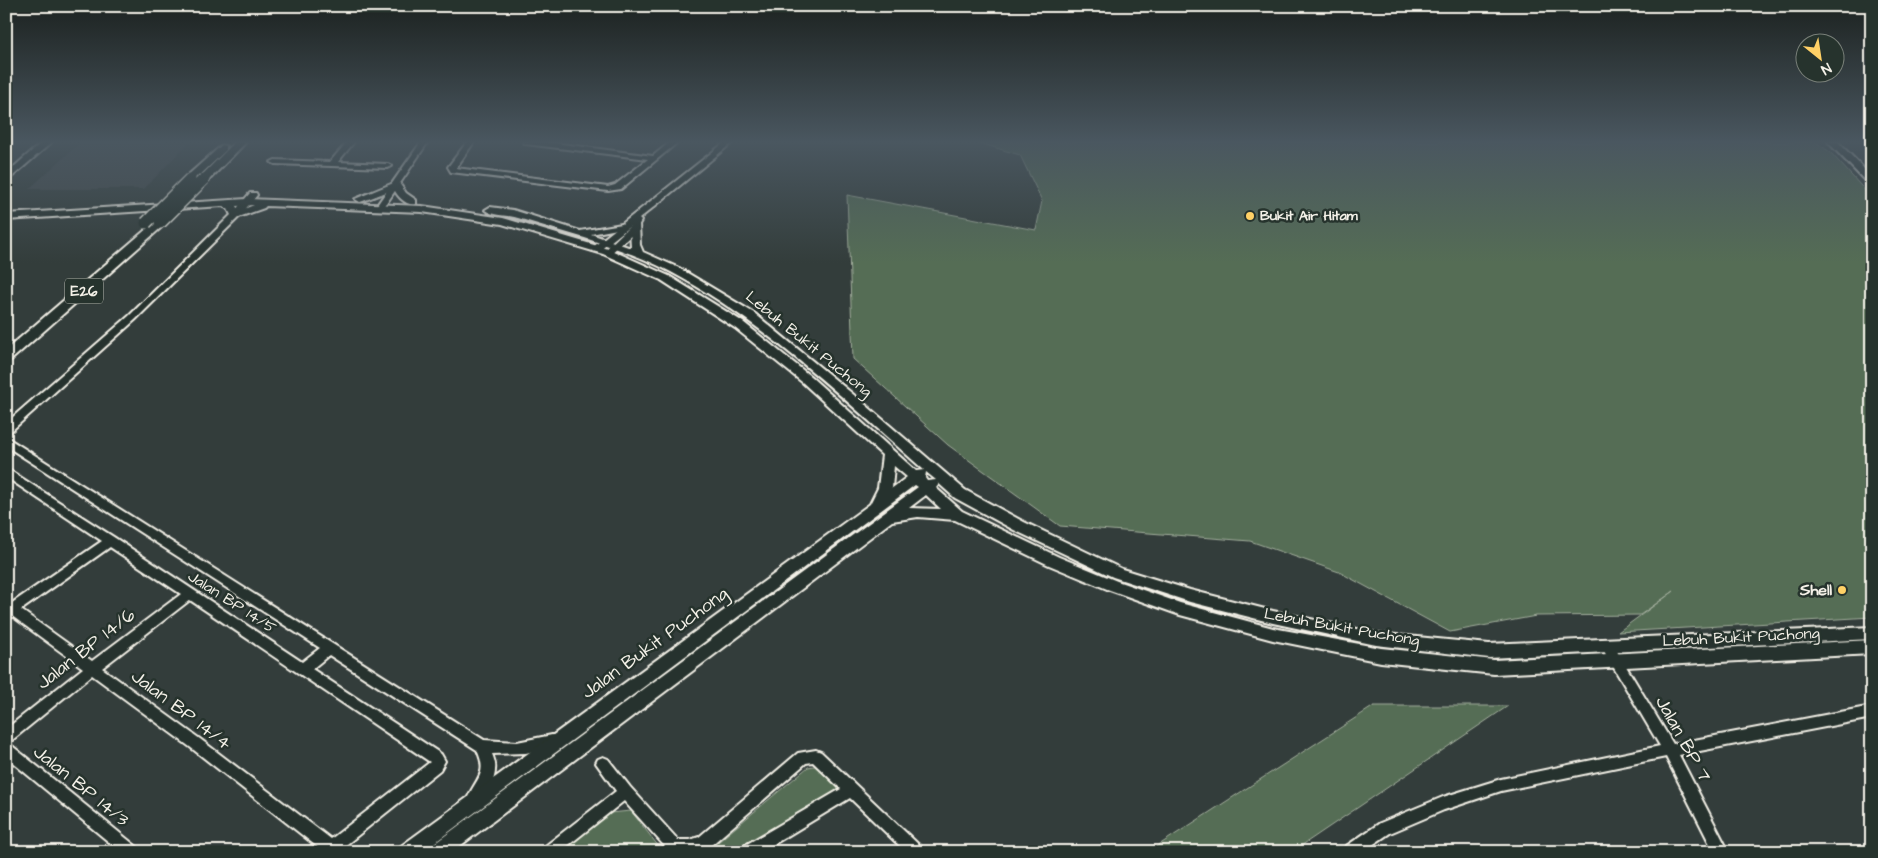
<svg xmlns="http://www.w3.org/2000/svg" width="1878" height="858" viewBox="0 0 1878 858" font-family="'Architects Daughter',sans-serif">
<style>
.built{fill:#42494c}
.green{fill:#546d54;stroke:#a4af9e}
.lines{fill:none;stroke-linecap:round;stroke-linejoin:round}
.minor-casing{stroke:#f4f1e8;stroke-width:4}
.major-casing{stroke:#f4f1e8;stroke-width:4}
.highway-casing{stroke:#f4f1e8;stroke-width:4}
.minor{fill:#26332d;fill-rule:evenodd}
.major{fill:#26332d;fill-rule:evenodd}
.highway{fill:#26332d;fill-rule:evenodd}
.highway-bridge-casing{stroke:#f4f1e8;stroke-width:14;stroke-linecap:butt}
.highway-bridge{stroke:#26332d;stroke-width:11}
.poi-dot{fill:#ffd166;stroke:#26332d;stroke-width:2}
.labels{text-anchor:middle;dominant-baseline:central;stroke-width:5;stroke-linejoin:round;paint-order:stroke}
.far-poi-label{font-size:14px;font-weight:bold;fill:#f4f1e8;stroke:#26332d;text-anchor:start}
.shield{fill:#26332d;stroke:#b6b8b0;stroke-width:1}
.shield-label{font-size:15px;font-weight:bold;fill:#f4f1e8}
.street-label{font-size:16px;fill:#f4f1e8;stroke:#26332d}
.poi-label{font-size:16px;font-weight:bold;fill:#f4f1e8;stroke:#26332d;text-anchor:end}
.near-street-label{font-size:19px;fill:#f4f1e8;stroke:#26332d}
</style>
<rect width="100%" height="100%" fill="#333d3b"/>
<filter id="ink" filterUnits="userSpaceOnUse"><feTurbulence type="fractalNoise" baseFrequency=".02" numOctaves="2"/><feDisplacementMap in="SourceGraphic" scale="10" xChannelSelector="R" yChannelSelector="G"/><feConvolveMatrix kernelMatrix="1 2 1 2 8 2 1 2 1" color-interpolation-filters="sRGB"/></filter>
<g filter="url(#ink)">
<polygon class="built" points="81,142 189,142 144,189 29,189"/>
<g class="green">
<polygon points="976,142 1816,142 1830,152 1872,198 1872,617 1618,632 1674,591 1640,615 1536,616 1450,632 1339,572 1250,541 1060,526 948,445 853,359 847,195 1036,230 1042,201 1020,155"/>
<polygon points="1374,706 1508,706 1292,852 1148,852"/>
<polygon points="820,765 841,790 734,852 706,852 808,767"/>
<polygon points="631,811 663,852 560,852 610,813"/>
</g>
<g class="lines">
<g class="minor-casing">
<g id="minor">
<polygon points="347,142 354,142 338,162 388,164 392,166 388,168 275,164 271,162 275,160 330,162"/>
<polygon points="421,142 428,142 382,210 376,210 375,208"/>
<polygon points="467,142 474,142 456,168 608,187 615,185 648,159 526,144 523,142 547,142 653,156 670,142 678,142 621,189 608,191 451,172 448,167"/>
<polygon points="725,142 733,142 639,219 641,221 634,233 610,254 604,254 603,252 630,226 599,251 593,251 593,247"/>
<polygon points="250,193 256,193 257,195 239,217 135,320 10,432 6,433 6,423 129,316 233,213"/>
<path d="M6,437L484,740L517,742L552,735L557,737L558,741L557,745L526,753L492,754C494,759 496,764 495,770C495,781 485,799 475,804L470,802L468,797C477,777 488,774 477,750L329,655L312,669L441,754L445,761L440,770L337,852H319L320,849L190,747L92,675L11,741L6,743V729L83,668L12,616L6,619V600L12,603L102,541L6,477V468L115,538L302,662L320,648L6,446ZM110,547L181,594L92,661L21,610ZM190,600L430,762L331,839L200,739L102,668Z"/>
<polygon points="1608,642 1612,643 1673,744 1872,706 1872,718 1679,755 1729,852 1714,852 1666,757 1501,791 1444,810 1390,833 1362,852 1343,852 1345,847 1380,823 1443,797 1501,779 1660,746 1604,651 1602,647 1604,643"/>
<polygon points="6,743 11,745 137,847 139,852 121,852 6,757"/>
<polygon points="816,750 821,752 921,847 923,852 906,852 850,798 761,852 740,852 742,847 841,789 813,762 806,763 709,847 698,852 669,851 624,801 560,852 542,852 544,847 616,791 596,763 598,759 603,757 608,759 630,787 678,840 690,840 699,837 798,753"/>
</g>
</g>
<g class="major-casing">
<g id="major">
<polygon points="42,142 52,142 6,182 6,174"/>
<polygon points="1828,142 1838,142 1872,177 1872,186 1869,185"/>
<path d="M396,182L399,183L406,193L416,200V204C406,206 398,197 394,189L363,201L360,202L355,199Z"/>
<path d="M247,199L422,206L503,218L611,250L669,276L743,322L810,376L916,471L924,470C847,402 762,320 671,272C624,247 569,234 518,218C508,215 492,216 485,210L490,207L513,210L580,231L628,223V227L591,234L631,248L630,226L631,224H639L640,245L643,252L679,268L754,313L860,400L965,490L1024,522L1122,569L1190,590L1273,611L1376,633L1489,644L1872,627V639L1489,658L1376,645L1273,623L1190,602L1113,577L1014,530L955,498L937,482L939,484L936,488L962,511L1059,557L1117,581L1180,603L1273,628L1381,648L1494,660L1872,640V654L1494,674L1381,662L1273,640L1180,615L1107,589L1049,565L955,520L918,517L892,521L452,852H428L431,846L918,487L915,485L422,852H398L401,846L870,504L878,488L882,455L802,382L735,328L661,280L603,254L502,224L422,212L266,206L264,208L236,218L232,217L228,209L223,206L6,220V214ZM254,205L239,211L236,206ZM894,466L907,477L891,489L892,488ZM926,472L936,480L927,481L925,478ZM926,495L941,509L909,508Z"/>
</g>
</g>
<g class="highway-casing">
<g id="highway">
<polygon points="235,142 246,142 208,181 200,181 200,177"/>
<polygon points="222,145 226,146 226,150 194,181 186,181 186,177"/>
<polygon points="160,220 166,223 164,225 11,360 6,361 6,350 156,221"/>
</g>
</g>
<use href="#minor" class="minor"/>
<use href="#major" class="major"/>
<use href="#highway" class="highway"/>
<g class="highway-bridge-casing">
<g id="highway-bridge">
<polyline points="146,223 190,179"/>
<polyline points="160,223 204,179"/>
</g>
</g>
<use href="#highway-bridge" class="highway-bridge"/>
</g>
</g>
<linearGradient id="sky" x2="0" y2="1"><stop stop-color="#1c2220"/><stop offset="0.54" stop-color="#4a5760"/><stop offset="1" stop-color="#4a5760" stop-opacity="0"/></linearGradient>
<rect width="1878" height="263" fill="url(#sky)"/>
<g class="poi-dot">
<circle cx="1250" cy="216" r="5"/>
<circle cx="1842" cy="590" r="5"/>
</g>
<g class="labels">
<g class="far-poi-label">
<text x="1260" y="216">Bukit Air Hitam</text>
</g>
<rect class="shield" x="65" y="278.5" width="38" height="25" rx="4"/>
<g class="shield-label">
<text x="84" y="291">E26</text>
</g>
<g class="street-label">
<text transform="translate(809 344) rotate(39)">Lebuh Bukit Puchong</text>
<text transform="translate(232 602) rotate(33)">Jalan BP 14/5</text>
<text transform="translate(1342 627) rotate(10)">Lebuh Bukit Puchong</text>
<text transform="translate(1741 637) rotate(-3)">Lebuh Bukit Puchong</text>
</g>
<g class="poi-label">
<text x="1832" y="590">Shell</text>
</g>
<g class="near-street-label">
<text transform="translate(655 643) rotate(-36)">Jalan Bukit Puchong</text>
<text transform="translate(86 649) rotate(-38)">Jalan BP 14/6</text>
<text transform="translate(181 710) rotate(37)">Jalan BP 14/4</text>
<text transform="translate(1683 739) rotate(61)">Jalan BP 7</text>
<text transform="translate(81 786) rotate(39)">Jalan BP 14/3</text>
</g>
</g>
<rect width="1878" height="858" fill="none" stroke="#26332d" stroke-width="25"/>
<rect x="12" y="12" width="1853" height="833" fill="none" stroke="#f4f1e8" stroke-width="2" filter="url(#ink)"/>
<g transform="translate(1820 58) rotate(150)"><circle r="24" fill="#26332d" stroke="#787f78"/>
<path d="M0-4L9 19L0 12L-9 19Z" fill="#ffd166"/>
<text y="-8" font-size="14" font-weight="bold" text-anchor="middle" fill="#f4f1e8">N</text>
</g>
</svg>
